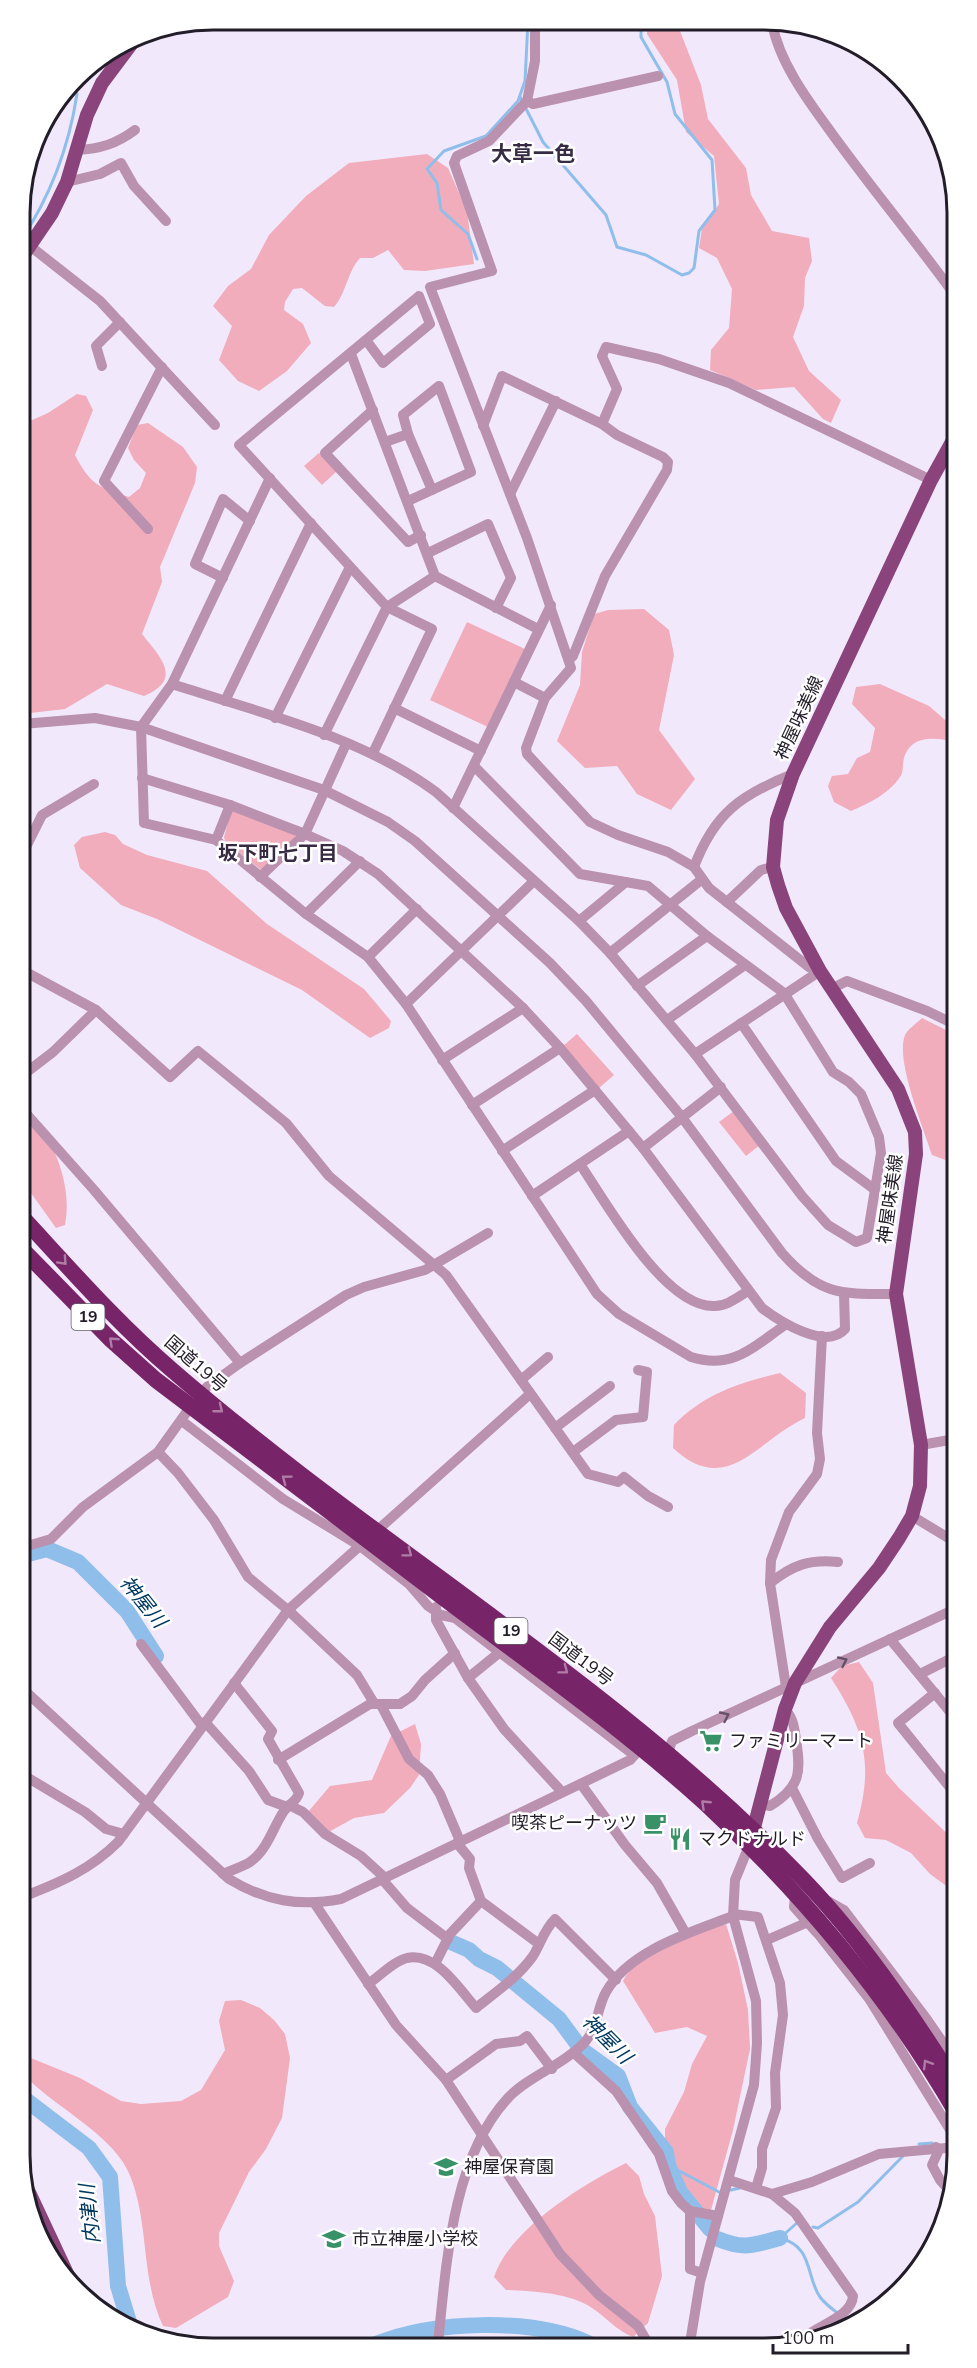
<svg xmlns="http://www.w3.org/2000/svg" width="977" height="2368" viewBox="0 0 977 2368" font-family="'Nunito Sans','Noto Sans JP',sans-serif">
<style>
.green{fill:#f1adbb}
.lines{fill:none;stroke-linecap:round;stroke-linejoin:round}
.stream{stroke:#8fbeeb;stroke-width:3}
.river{stroke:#8fbeeb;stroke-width:16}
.minor{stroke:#ba91af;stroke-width:10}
.major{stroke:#8a447b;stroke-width:14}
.highway{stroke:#782468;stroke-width:16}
.oneway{stroke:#ae7ca4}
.oneway2{stroke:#675165}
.labels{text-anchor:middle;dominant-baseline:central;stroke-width:5;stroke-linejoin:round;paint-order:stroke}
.shield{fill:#fff;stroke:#656169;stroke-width:1.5}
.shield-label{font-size:16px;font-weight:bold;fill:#231d29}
.street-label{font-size:18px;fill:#231d29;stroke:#fff}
.poi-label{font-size:18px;fill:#231d29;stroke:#fff;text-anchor:start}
.neighbourhood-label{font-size:20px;font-weight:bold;fill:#372b44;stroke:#fff}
.water-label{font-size:20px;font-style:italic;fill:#003860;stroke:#fff}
.quarter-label{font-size:21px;font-weight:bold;fill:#372b44;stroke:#fff}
.rim{fill:none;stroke:#231d29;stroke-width:3}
</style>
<rect width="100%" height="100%" fill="#f1e8fb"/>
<g class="green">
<polygon points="647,22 680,22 680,31 701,85 708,119 746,168 751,195 772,231 809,238 812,261 805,278 804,306 793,337 809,371 841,400 831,423 823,419 794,387 756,390 710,370 711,350 729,328 732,289 717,258 699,248 702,229 719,204 714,156 686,132 677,80 647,34"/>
<path d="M427,154L448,168L467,211L474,264L425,271L404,270L388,250L373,258H360C347,272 347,292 334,307L325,306L302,288L293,289L285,302L284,310L303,324L311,343L287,371L259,391L238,381L219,360L232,326L213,306L228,286L251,269L269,235L306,196L349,163Z"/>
<path d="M77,394L86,396L93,410L75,455C90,484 98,487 129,497L140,488L146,473L134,460L128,448L137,425L148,423L183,447L197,467L195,483L160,567L162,582L142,634C160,657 184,679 144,696L107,684L65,709L22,714L21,425L48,413Z"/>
<polygon points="319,453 337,471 322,485 304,466"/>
<polygon points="644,609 669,630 674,655 659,730 695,779 671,810 637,794 617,766 585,768 557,741 580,685 582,652 594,614 608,610"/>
<polygon points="467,622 525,649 488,727 430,700"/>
<path d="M880,684L929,706L952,726L946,740C928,737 910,738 904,758C902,764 904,772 900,777C889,794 869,803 851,811L834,802L828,786L832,776L848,774L857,758L870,752L875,728L852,704L856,687Z"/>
<polygon points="234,810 295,834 295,838 261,870 225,841 224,837 231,812"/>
<polygon points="105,832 115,835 123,844 147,855 207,871 267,924 364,989 391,1021 389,1028 370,1038 302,990 157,919 121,905 80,868 74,845 82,837"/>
<path d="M922,1018L946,1030L954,1053V1159L948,1161L932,1155C924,1129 895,1060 905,1035C908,1029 917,1023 922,1018Z"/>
<polygon points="577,1034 614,1075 599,1088 563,1046"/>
<polygon points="734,1111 760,1145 746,1156 719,1122"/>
<path d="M23,1115C32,1126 48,1138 54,1151C64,1173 70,1201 65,1225L56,1228L26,1186Z"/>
<path d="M780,1373L806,1393L805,1418C756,1441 727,1498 673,1448L674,1425C704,1394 739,1383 780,1373Z"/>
<path d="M859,1662L873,1683L886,1773L899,1788L956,1842V1893L930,1874L911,1853L886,1840L865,1838L857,1823C874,1763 864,1729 831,1678L842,1666Z"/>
<polygon points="415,1724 421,1744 419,1775 410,1788 384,1813 354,1818 327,1833 308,1812 330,1786 372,1780 391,1736"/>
<path d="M726,1924L738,1963L748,2010L750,2049L733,2130L708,2221H698L675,2191L665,2157V2129L684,2092L692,2064L707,2036L687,2027L655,2033L623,1981C638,1950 695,1934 726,1924Z"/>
<path d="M241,2000L260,2008L274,2020L285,2034L290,2058L282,2118L266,2149L249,2172L219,2233V2246L234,2281L228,2297L176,2328L163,2326C141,2279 149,2225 131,2178C116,2136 56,2108 26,2077V2056L80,2078L121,2101L141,2104L181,2101L201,2090L225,2050L219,2021L225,2001Z"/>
<path d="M626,2163L639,2176L644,2194L655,2216L662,2276L648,2323L633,2337C616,2330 607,2318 592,2308C570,2293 532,2291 506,2290L494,2277C509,2230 583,2184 626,2163Z"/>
</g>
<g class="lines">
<g class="stream">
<polyline points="520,97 543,142 606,215 617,247 646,255 682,275 689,273 694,268 699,231 715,210 712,160 675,114 667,82 641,37 641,22"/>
<path d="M20,242C50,197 69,147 77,94L72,85"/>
<polyline points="477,259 468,234 441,210 437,183 427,169 444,151 486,136 518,101 525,81 528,21"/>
<polyline points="919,2144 932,2143"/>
<polyline points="668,2165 719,2192"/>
<polyline points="731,2190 740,2188"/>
<path d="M798,2222L780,2238C814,2247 805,2275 820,2297C828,2308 842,2315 852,2325"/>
<polyline points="813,2227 818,2228 858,2202 903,2156"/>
</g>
<g class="river">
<polyline points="24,1555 47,1549 78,1562 127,1611 156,1656"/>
<polyline points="453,1943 469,1950 479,1959 497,1968 559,2019 582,2050 618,2076 630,2107 666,2152 668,2165 680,2192 710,2229"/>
<polyline points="26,2100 89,2148 110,2177 118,2286 129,2322"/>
<path d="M718,2239C744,2250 753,2245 780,2238"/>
<path d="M376,2344C433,2321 531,2317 588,2343"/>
</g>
<g class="minor">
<polyline points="535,22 535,61 527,101 489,141 457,156 454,163 492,271 430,287 527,538 571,668 545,698 526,748 527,754 590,822 618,835 668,852 694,867 709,888 809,967 820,971 695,1054"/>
<path d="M772,23C779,61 806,98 828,128C868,184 911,235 951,290"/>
<polyline points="527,101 533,104 658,76"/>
<path d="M77,150C100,149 116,144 135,130"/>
<polyline points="67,182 100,174 121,163 134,186 166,221"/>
<polyline points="30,246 100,301 215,425"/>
<polyline points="366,340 383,363 430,324 419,296 239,445 387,607 432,629 373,753"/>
<polyline points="351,354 435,576"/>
<polyline points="102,366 96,346 120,322"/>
<polyline points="373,410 325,453 408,542 421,535"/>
<polyline points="602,424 617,389 602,356 606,347 659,359 729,383 931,480"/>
<polyline points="483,426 502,376 602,424 617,435 663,457 668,462 667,470 605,576 573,656 569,660"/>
<polyline points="408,434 432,490"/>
<polyline points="385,442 408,434 403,415 439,386 471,472 408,501"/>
<path d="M270,478L172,684L141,727L144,823L216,840L306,914L368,957L406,1004L597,1294L619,1314L691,1357C733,1370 753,1347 785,1325"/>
<polyline points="510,494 556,401"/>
<polyline points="148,529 104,481 162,367"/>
<polyline points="428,553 488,524 511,578 496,608"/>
<polyline points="223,578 195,564 223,499 250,521"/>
<polyline points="514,682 545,698"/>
<path d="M172,684C261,713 360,736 436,792L579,921L610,953L695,1054L802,1196L828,1225L856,1242L867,1238L881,1153L879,1137L861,1094L849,1082L833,1072L784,993L707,936L648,886L580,874L474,766"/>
<polyline points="225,701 311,523"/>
<polyline points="394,708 481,751"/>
<polyline points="275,718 350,567"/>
<path d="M22,724L95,718L141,727L324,790L388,822L415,841L550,963L586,1001L681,1116L782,1253C820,1296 841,1294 896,1294"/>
<polyline points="324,735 387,607 435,576 538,629"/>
<path d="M142,778L230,805L305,834L343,851L378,874L523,1008L560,1048L643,1148L762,1308C779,1321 826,1351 845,1329L844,1293"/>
<polyline points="453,808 551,605"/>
<polyline points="216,840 230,805"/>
<polyline points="22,855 42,815 94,784"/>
<path d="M694,867C714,814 740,795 793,774"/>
<polyline points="260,877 305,834 346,744"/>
<polyline points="727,902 761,870 773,867"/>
<polyline points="306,914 360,861"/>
<polyline points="579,921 626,882"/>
<polyline points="610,953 701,880"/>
<polyline points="368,957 417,909"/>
<polyline points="22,970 96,1010 170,1077 198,1051 286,1123 329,1176 446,1275 588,1474 618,1482 624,1477 648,1496 668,1507"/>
<polyline points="637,986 707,936"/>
<polyline points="833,988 847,981 927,1011 954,1024"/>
<polyline points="406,1004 534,881"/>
<polyline points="667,1020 745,965"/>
<polyline points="741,1023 836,1161 874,1189"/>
<polyline points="442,1060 523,1008"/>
<polyline points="23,1075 53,1052 96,1010"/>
<polyline points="472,1105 560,1048"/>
<polyline points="23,1110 94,1190 240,1363"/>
<polyline points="643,1148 721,1087"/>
<polyline points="502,1151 595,1090"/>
<path d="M580,1164C605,1201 665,1309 715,1306C727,1306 738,1297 748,1291"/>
<polyline points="532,1196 629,1131"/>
<polyline points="521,1380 548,1357"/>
<polyline points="200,1394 208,1386 240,1363 346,1295 364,1287 425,1270 488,1233"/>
<polyline points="182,1421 283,1499 360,1546 409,1584 428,1606 441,1615 455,1618 634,1755"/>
<polyline points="555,1428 610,1386"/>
<polyline points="921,1445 955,1439"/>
<polyline points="158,1452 178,1473 214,1520 248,1577 288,1610 357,1675 374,1703"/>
<polyline points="573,1452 616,1420 643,1417 647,1372 638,1370"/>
<polyline points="912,1516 955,1542"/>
<polyline points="24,1547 51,1539 83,1507 158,1452 191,1406"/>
<path d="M770,1583C793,1565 809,1559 838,1562"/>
<polyline points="436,1607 436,1620 468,1678 504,1729 562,1792"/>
<polyline points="890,1639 956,1719"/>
<polyline points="141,1644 202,1726"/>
<polyline points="920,1674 956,1656"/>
<polyline points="468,1678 500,1652"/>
<polyline points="786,1687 770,1583 771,1560 789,1512 817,1474 820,1459 817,1433 822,1336"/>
<path d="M24,1690L229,1879C265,1901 300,1907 341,1899L630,1760L641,1748"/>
<polyline points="935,1693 898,1723 956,1795"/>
<polyline points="381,1705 409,1759 428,1775 440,1794 460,1841"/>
<polyline points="205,1722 249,1771 268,1800 287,1807"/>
<polyline points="668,1753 672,1741 692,1731 955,1609"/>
<polyline points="278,1760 370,1704 400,1704 412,1696 425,1680 455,1653"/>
<polyline points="25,1776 85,1812 106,1829 124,1834"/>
<polyline points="581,1784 625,1845 657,1883 686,1934"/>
<polyline points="792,1788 818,1839 842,1878 870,1863"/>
<path d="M761,1804L770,1806C801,1787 801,1772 796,1739C794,1726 793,1718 785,1709"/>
<polyline points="289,1805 303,1812 325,1834 361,1856 384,1877"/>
<polyline points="951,1820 956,1816"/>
<polyline points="457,1843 470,1859 469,1868 481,1901 539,1944"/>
<path d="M223,1874C232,1870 242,1867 250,1862C267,1851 273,1827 284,1811C289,1804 297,1801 299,1793L268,1739L272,1731L234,1683"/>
<polyline points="381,1878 407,1908 448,1939"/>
<path d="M25,1896C61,1882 91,1869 118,1842L288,1610L530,1394"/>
<polyline points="795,1896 794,1907 817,1933"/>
<polyline points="828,1901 844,1910 926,2018 957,2063"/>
<polyline points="315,1904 396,2025 446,2080 560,2254 599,2295 638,2326 648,2343"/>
<polyline points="733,1914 758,1917 780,1983 783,2015 775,2073 776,2108 762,2149 762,2168 756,2188"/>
<polyline points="815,1920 819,1935 870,2000 957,2141"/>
<polyline points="767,1940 808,1922"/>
<polyline points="435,1964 450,1934 481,1901"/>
<path d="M368,1984C380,1976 394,1961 407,1958C437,1952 459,1989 476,2008C496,1992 518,1977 533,1956C541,1943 544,1930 555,1919L616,1980"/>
<polyline points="574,2053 616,2091 659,2154 672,2191 681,2203 690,2211 718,2216"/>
<polyline points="446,2080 496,2044 520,2041 527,2036 552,2069"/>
<polyline points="936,2147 938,2152 932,2165 940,2180 952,2193"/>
<polyline points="729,2180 772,2194 812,2182 879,2154 957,2147"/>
<path d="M772,2194L795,2213L853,2296C852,2314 826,2323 812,2332L815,2341"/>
<polyline points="690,2211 690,2269 702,2273"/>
<polyline points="690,2343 700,2282 754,2085 757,2043 756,2001 733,1916 735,1880 749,1846"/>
<path d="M438,2344C446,2266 452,2158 508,2098C527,2077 562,2066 585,2042C598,2027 597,2008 606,1992C629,1950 692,1932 733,1916"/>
</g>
<g class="major">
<polyline points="20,260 52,213 67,182 87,115 102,83 138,35"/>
<polyline points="751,1839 785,1709 795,1683 830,1627 879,1568 899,1538 912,1516 920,1486 921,1445 896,1294 916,1154 915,1132 898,1089 820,971 786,908 778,885 773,867 777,820 793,774 931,480 952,442"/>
<polyline points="26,2186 71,2282"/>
</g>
<g class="highway">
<path d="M23,1218C71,1270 118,1324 172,1370C373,1544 607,1679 794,1870C857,1933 909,2010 957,2086"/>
<path d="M23,1250L110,1339L156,1380C252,1452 347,1524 441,1596C530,1663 622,1728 705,1803C803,1894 890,1998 957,2114"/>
</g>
</g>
<defs><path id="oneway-chevron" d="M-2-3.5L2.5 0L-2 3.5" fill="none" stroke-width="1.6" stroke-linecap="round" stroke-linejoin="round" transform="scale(1.5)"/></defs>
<g class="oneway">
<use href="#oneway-chevron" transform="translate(63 1261) rotate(47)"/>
<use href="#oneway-chevron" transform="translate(113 1341) rotate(-137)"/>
<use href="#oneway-chevron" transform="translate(219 1409) rotate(38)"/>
<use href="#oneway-chevron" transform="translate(286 1479) rotate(-143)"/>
<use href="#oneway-chevron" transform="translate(408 1553) rotate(37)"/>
<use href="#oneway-chevron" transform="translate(564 1670) rotate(37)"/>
<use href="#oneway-chevron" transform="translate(705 1804) rotate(-137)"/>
<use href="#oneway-chevron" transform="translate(927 2064) rotate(-122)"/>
</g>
<g class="oneway2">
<use href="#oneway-chevron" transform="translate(843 1661) rotate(-25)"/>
<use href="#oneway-chevron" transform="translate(725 1716) rotate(-25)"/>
</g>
<defs>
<g id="supermarket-bare" transform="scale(1.8)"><path d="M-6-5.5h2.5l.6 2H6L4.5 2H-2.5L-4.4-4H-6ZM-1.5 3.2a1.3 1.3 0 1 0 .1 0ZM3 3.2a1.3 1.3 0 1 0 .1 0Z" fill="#399267" stroke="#fff" stroke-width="2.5" paint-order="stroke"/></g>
<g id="cafe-bare" transform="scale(1.8)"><path d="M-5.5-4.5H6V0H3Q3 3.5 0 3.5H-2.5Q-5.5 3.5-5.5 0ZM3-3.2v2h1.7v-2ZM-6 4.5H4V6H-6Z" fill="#399267" stroke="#fff" stroke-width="2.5" paint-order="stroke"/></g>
<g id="restaurant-bare" transform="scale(1.8)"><path d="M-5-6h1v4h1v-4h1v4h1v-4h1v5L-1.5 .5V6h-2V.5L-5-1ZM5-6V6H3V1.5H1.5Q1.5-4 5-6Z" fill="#399267" stroke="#fff" stroke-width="2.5" paint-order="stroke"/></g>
<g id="school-bare" transform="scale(1.8)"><path d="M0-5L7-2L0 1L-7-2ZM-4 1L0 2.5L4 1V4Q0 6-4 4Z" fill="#399267" stroke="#fff" stroke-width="2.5" paint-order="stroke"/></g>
</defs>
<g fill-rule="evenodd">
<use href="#supermarket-bare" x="711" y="1741"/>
<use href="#cafe-bare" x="655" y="1823"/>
<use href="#restaurant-bare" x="680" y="1839"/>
<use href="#school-bare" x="446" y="2167"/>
<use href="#school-bare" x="334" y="2239"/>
</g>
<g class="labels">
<g class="shield">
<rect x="71.5" y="1304" width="33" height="26" rx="4.5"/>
<rect x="494.5" y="1618" width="33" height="26" rx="4.5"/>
</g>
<g class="shield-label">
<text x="88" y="1317">19</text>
<text x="511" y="1631">19</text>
</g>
<g class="street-label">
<text transform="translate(799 718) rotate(-65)">神屋味美線</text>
<text transform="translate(890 1199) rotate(-82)">神屋味美線</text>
<text transform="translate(196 1364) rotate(41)">国道19号</text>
<text transform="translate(581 1659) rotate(37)">国道19号</text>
</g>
<g class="poi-label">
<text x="729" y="1741">ファミリーマート</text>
<text x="637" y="1823" text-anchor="end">喫茶ピーナッツ</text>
<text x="698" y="1839">マクドナルド</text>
<text x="464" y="2167">神屋保育園</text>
<text x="352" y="2239">市立神屋小学校</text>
</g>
<g class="neighbourhood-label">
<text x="278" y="853">坂下町七丁目</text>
</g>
<g class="water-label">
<text transform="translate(143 1602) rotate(51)">神屋川</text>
<text transform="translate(607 2039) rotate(45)">神屋川</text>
<text transform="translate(90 2214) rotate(-96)">内津川</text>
</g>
<g class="quarter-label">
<text x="533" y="154">大草一色</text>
</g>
</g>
<path d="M0 0H977V2368H0ZM213 30H764A183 183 0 0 1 947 213V2155A183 183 0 0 1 764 2338H213A183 183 0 0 1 30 2155V213A183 183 0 0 1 213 30Z" fill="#fff" fill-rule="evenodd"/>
<path class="rim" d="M213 30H764A183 183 0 0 1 947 213V2155A183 183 0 0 1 764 2338H213A183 183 0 0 1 30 2155V213A183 183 0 0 1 213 30Z"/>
<path d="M773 2344v9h135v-9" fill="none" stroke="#231d29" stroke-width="3"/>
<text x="782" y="2344" font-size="18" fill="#231d29" stroke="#ffffff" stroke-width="4.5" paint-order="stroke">100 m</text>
</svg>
